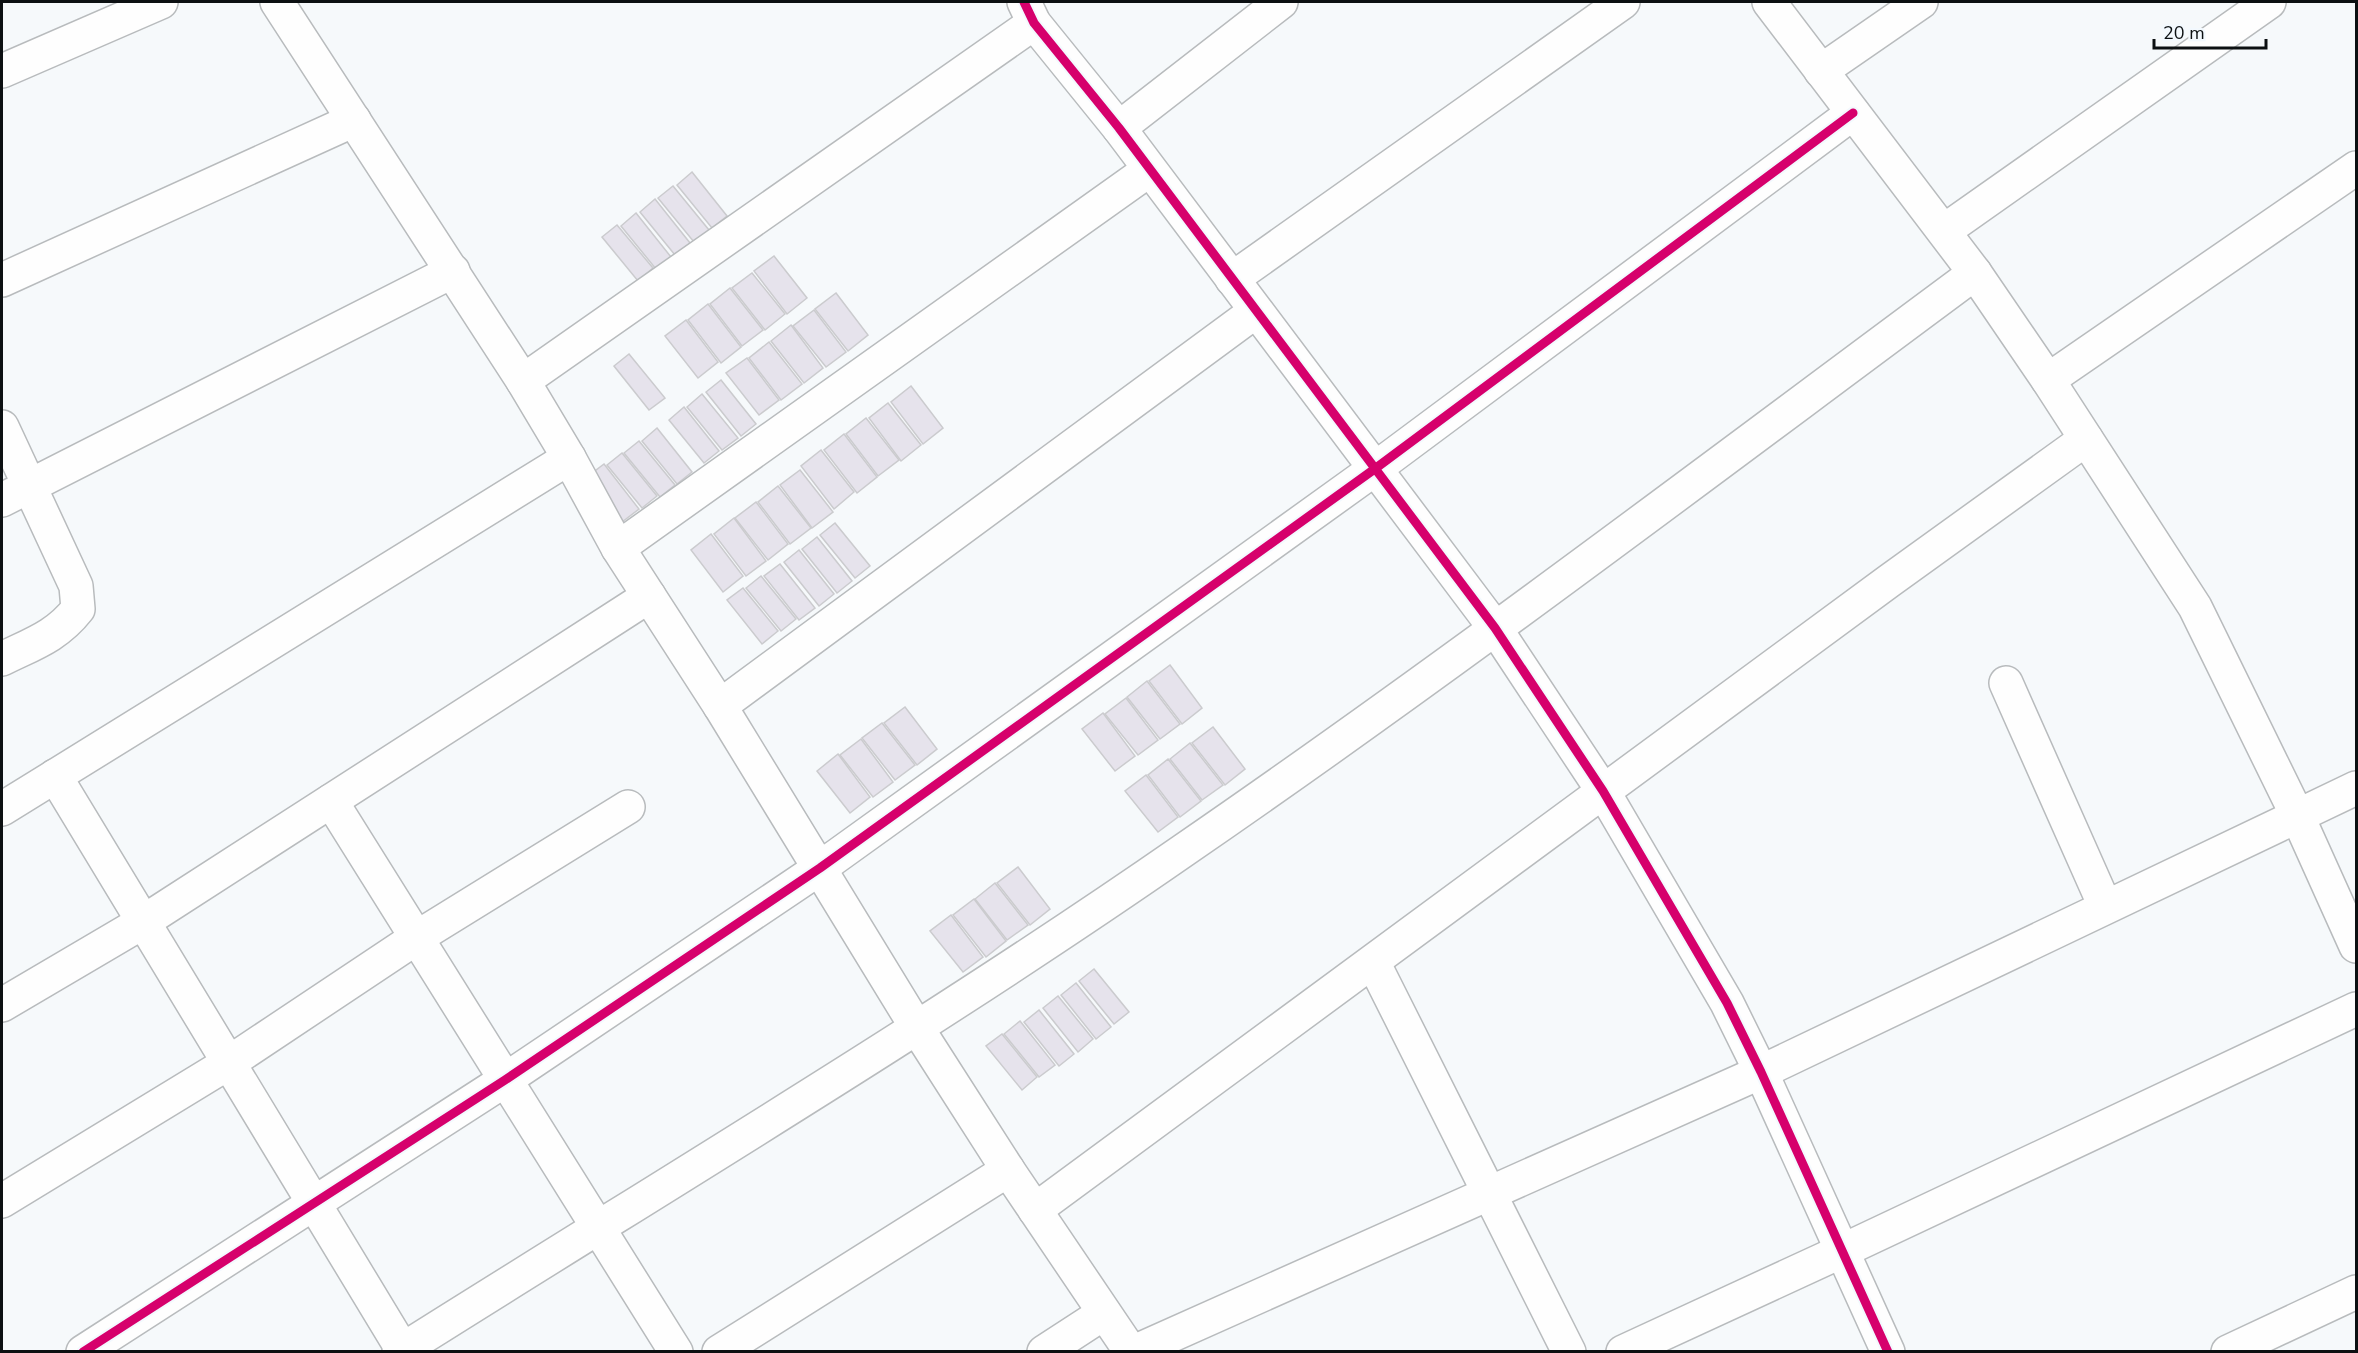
<svg xmlns="http://www.w3.org/2000/svg" width="2358" height="1353" viewBox="0 0 2358 1353" font-family="'Nunito Sans',sans-serif">
<style>
.building{fill:#e6e3ec;stroke:#cbcbce;stroke-width:1.5}
.lines{fill:none;stroke-linecap:round;stroke-linejoin:round}
.street-casing{stroke:#b8bbbd;stroke-width:36}
.street{stroke:#fefefe;stroke-width:33}
.cycleway-casing{stroke:#f3f9fe;stroke-width:13}
.cycleway{stroke:#d6006c;stroke-width:9}
</style>
<rect width="100%" height="100%" fill="#f6f9fb"/>
<g class="building">
<polygon points="692,172 727,216 712,228 677,185"/>
<polygon points="673,186 709,230 694,242 658,198"/>
<polygon points="655,199 690,243 675,255 640,212"/>
<polygon points="636,213 671,257 656,269 621,226"/>
<polygon points="617,225 653,268 638,281 602,237"/>
<polygon points="774,256 807,298 787,314 754,271"/>
<polygon points="752,273 785,314 765,330 732,288"/>
<polygon points="730,288 763,330 742,346 710,304"/>
<polygon points="836,293 868,335 848,351 815,309"/>
<polygon points="708,304 741,347 721,363 688,320"/>
<polygon points="814,310 846,352 826,367 793,326"/>
<polygon points="686,320 718,362 698,378 665,336"/>
<polygon points="791,325 823,368 804,383 771,341"/>
<polygon points="769,342 802,384 781,400 749,358"/>
<polygon points="629,354 665,398 649,410 614,366"/>
<polygon points="747,358 779,400 759,415 726,373"/>
<polygon points="721,380 756,424 741,436 706,392"/>
<polygon points="911,386 943,428 923,444 891,402"/>
<polygon points="702,394 738,438 722,450 687,407"/>
<polygon points="888,403 921,445 901,461 869,418"/>
<polygon points="684,407 719,451 704,463 669,420"/>
<polygon points="866,418 899,460 878,476 846,434"/>
<polygon points="657,428 692,472 677,484 642,441"/>
<polygon points="844,434 877,477 857,493 824,450"/>
<polygon points="639,441 675,485 660,497 624,453"/>
<polygon points="821,450 854,492 834,509 801,466"/>
<polygon points="622,453 657,496 642,508 607,465"/>
<polygon points="604,464 639,509 622,522 587,477"/>
<polygon points="800,470 833,512 812,528 780,485"/>
<polygon points="778,486 811,528 790,544 758,502"/>
<polygon points="756,502 788,544 768,560 735,518"/>
<polygon points="734,518 766,561 746,576 714,534"/>
<polygon points="835,523 870,566 855,578 820,535"/>
<polygon points="711,534 743,576 723,592 691,550"/>
<polygon points="817,537 852,581 837,593 802,549"/>
<polygon points="799,550 834,594 819,606 784,562"/>
<polygon points="780,564 815,608 799,620 764,576"/>
<polygon points="761,576 796,619 781,631 746,588"/>
<polygon points="743,588 778,631 762,644 727,600"/>
<polygon points="1170,665 1202,708 1182,724 1149,681"/>
<polygon points="1147,681 1180,724 1160,739 1127,697"/>
<polygon points="1126,698 1158,740 1138,755 1105,714"/>
<polygon points="905,707 937,749 917,765 884,723"/>
<polygon points="1103,713 1135,756 1115,771 1082,729"/>
<polygon points="882,723 915,765 895,780 862,738"/>
<polygon points="1213,727 1245,769 1225,785 1192,743"/>
<polygon points="861,739 893,782 873,797 840,755"/>
<polygon points="1190,743 1223,785 1202,800 1170,759"/>
<polygon points="838,754 870,797 850,813 817,771"/>
<polygon points="1168,759 1201,801 1180,817 1148,775"/>
<polygon points="1146,775 1178,817 1158,832 1125,791"/>
<polygon points="1018,867 1050,909 1030,925 997,883"/>
<polygon points="995,883 1028,925 1007,940 975,899"/>
<polygon points="974,899 1006,941 986,957 953,915"/>
<polygon points="951,915 983,957 963,972 930,931"/>
<polygon points="1094,969 1129,1012 1114,1024 1079,981"/>
<polygon points="1076,983 1111,1027 1096,1039 1061,995"/>
<polygon points="1058,996 1093,1039 1078,1052 1043,1008"/>
<polygon points="1039,1010 1074,1054 1059,1066 1024,1022"/>
<polygon points="1020,1021 1055,1065 1039,1077 1004,1034"/>
<polygon points="1002,1034 1037,1077 1022,1090 986,1046"/>
</g>
<g class="lines">
<g class="street-casing">
<g id="street">
<polyline points="277,2 523,381 569,458 618,548 720,706 917,1028 1008,1170 1131,1352"/>
<polyline points="1024,2 1034,23 1119,128 1495,628 1603,791 1727,1003 1761,1072 1888,1352"/>
<polyline points="1769,2 1975,273 2048,380 2195,607 2297,815 2356,946"/>
<polyline points="2,71 161,2"/>
<polyline points="1821,71 1921,2"/>
<polyline points="1119,128 1281,2"/>
<polyline points="1944,231 2269,2"/>
<polyline points="1232,279 1623,2"/>
<polyline points="2,280 354,120"/>
<polyline points="2048,380 2356,168"/>
<polyline points="523,381 1034,23"/>
<path d="M2,427L76,586L78,609C56,637 32,644 2,659"/>
<polyline points="2,500 453,271"/>
<polyline points="618,548 1149,170"/>
<polyline points="2006,683 2105,906"/>
<polyline points="720,706 1256,311"/>
<polyline points="55,776 404,1352"/>
<polyline points="331,801 676,1352"/>
<polyline points="2,809 569,458"/>
<polyline points="1373,962 1569,1352"/>
<polyline points="2,1005 143,922 649,596"/>
<polyline points="2,1201 230,1062 416,938 628,807"/>
<polyline points="1035,1210 1889,581 2086,439"/>
<polyline points="83,1352 505,1080 820,868 1376,468 1853,113"/>
<path d="M399,1352C662,1186 929,1027 1184,850C1453,665 1713,467 1975,273"/>
<polyline points="719,1352 1008,1170"/>
<polyline points="1044,1352 1104,1313"/>
<polyline points="1134,1352 1761,1072 2356,788"/>
<polyline points="1623,1352 1842,1251 2356,1009"/>
<polyline points="2228,1352 2356,1292"/>
</g>
</g>
<use href="#street" class="street"/>
<g class="cycleway-casing">
<g id="cycleway">
<polyline points="1024,2 1034,23 1119,128 1495,628 1603,791 1727,1003 1761,1072 1888,1352"/>
<polyline points="83,1352 505,1080 820,868 1376,468 1853,113"/>
</g>
</g>
<use href="#cycleway" class="cycleway"/>
</g>
<rect width="2358" height="1353" fill="none" stroke="#0c1012" stroke-width="6"/>
<path d="M2154 39v9h112v-9" fill="none" stroke="#0c1012" stroke-width="3"/>
<text x="2163" y="39" font-size="18" fill="#0c1012" stroke="#f3f9fe" stroke-width="4.5" paint-order="stroke">20 m</text>
</svg>
